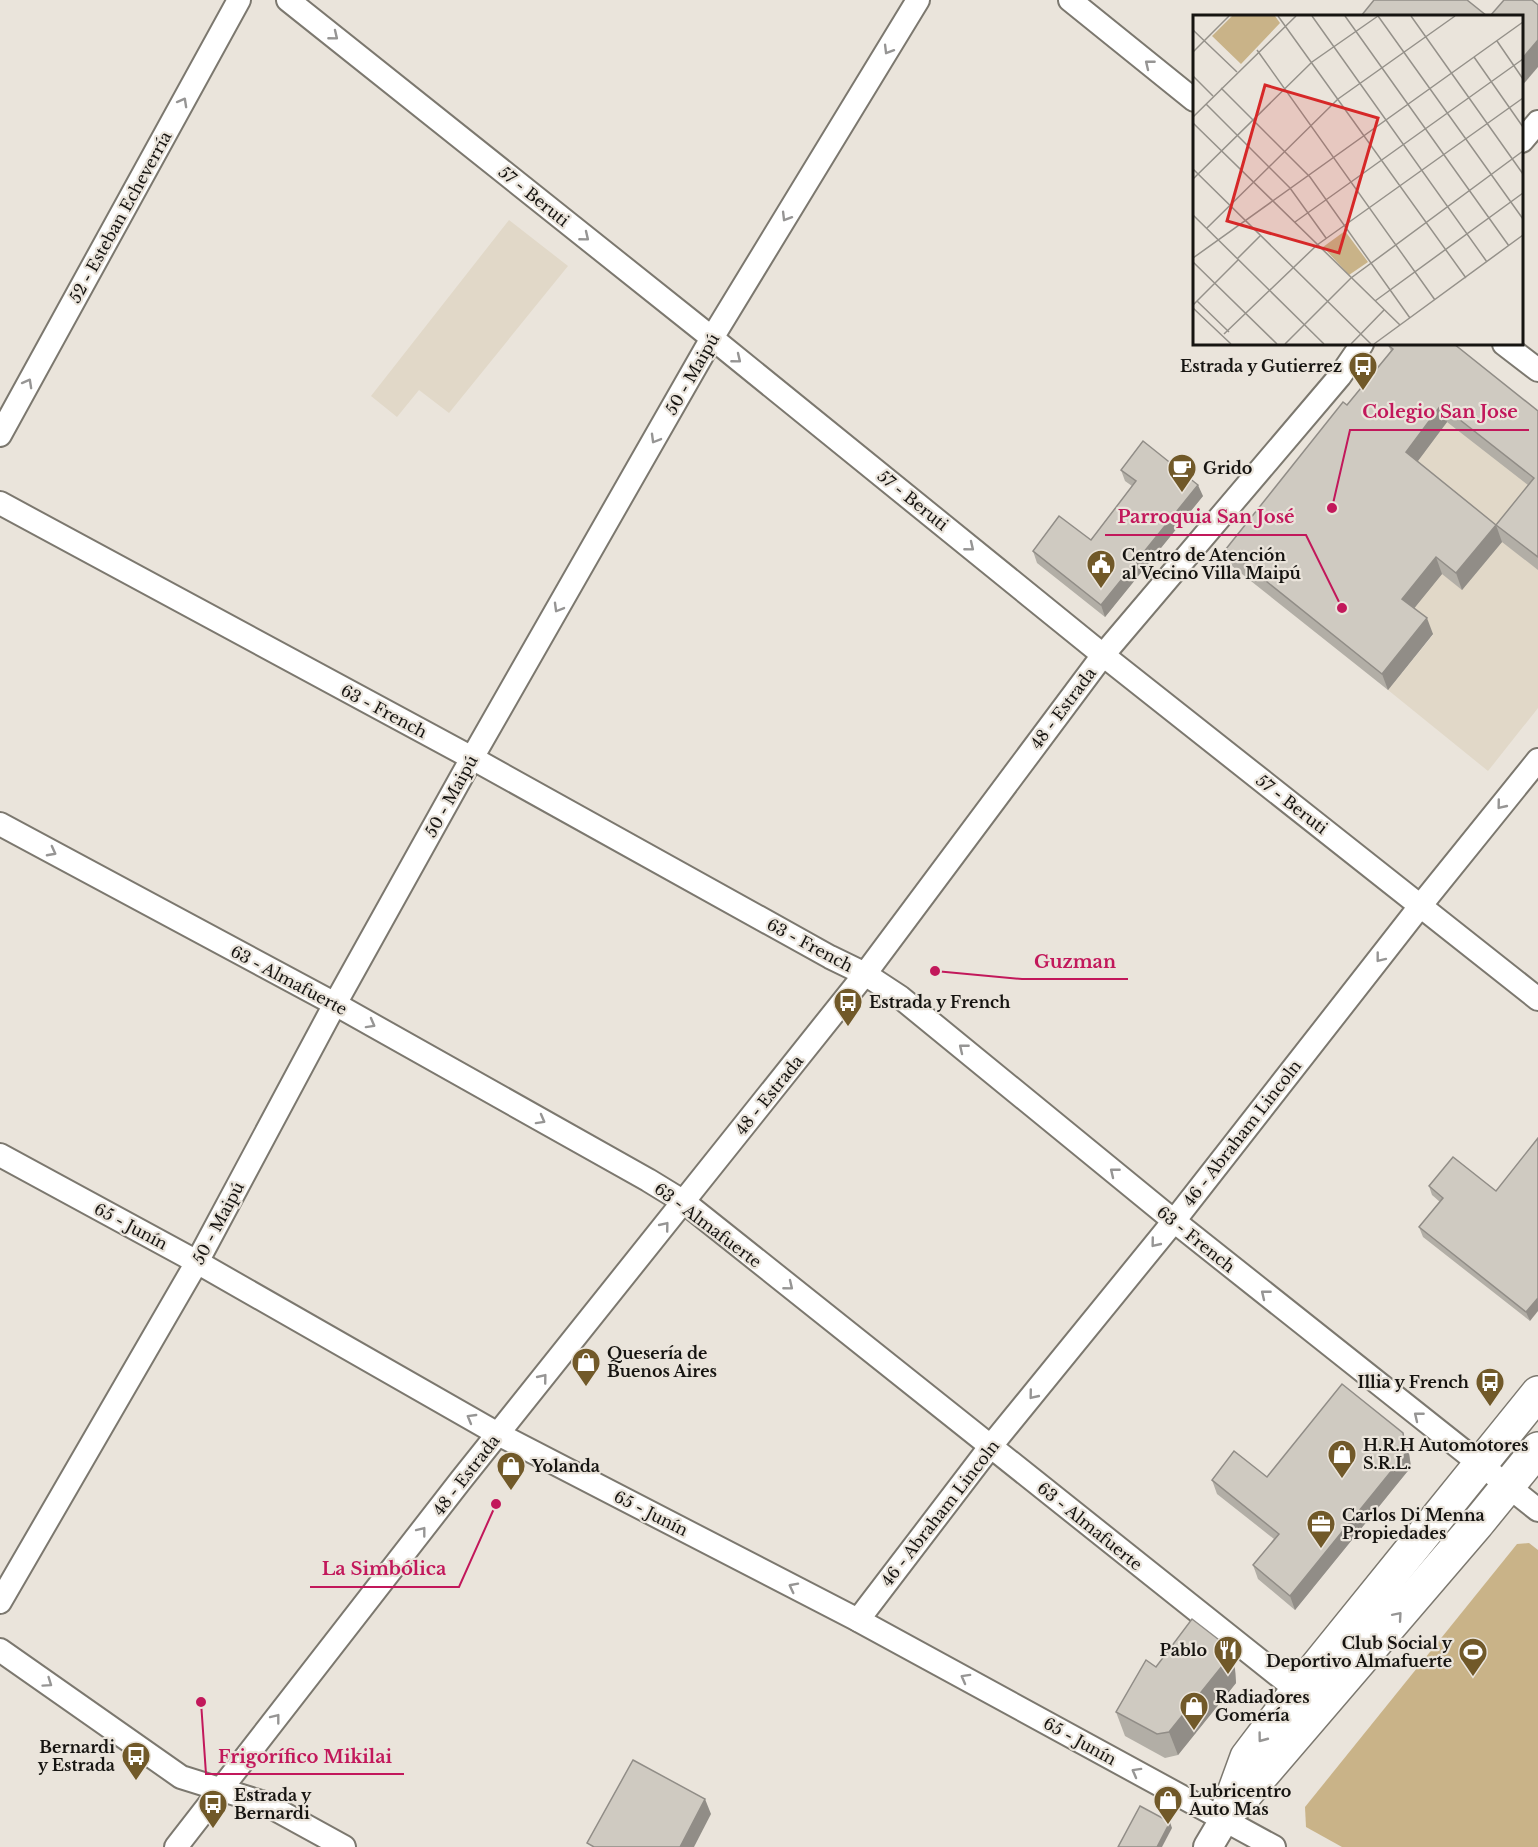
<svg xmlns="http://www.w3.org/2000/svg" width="1538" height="1847" viewBox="0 0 1538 1847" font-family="'Libre Baskerville',serif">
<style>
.built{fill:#e1d8c8}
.green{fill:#c9b388}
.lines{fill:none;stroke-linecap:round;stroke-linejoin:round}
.minor-casing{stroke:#7c786f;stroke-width:26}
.tertiary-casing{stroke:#7c786f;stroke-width:32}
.secondary-casing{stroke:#7c786f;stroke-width:36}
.minor{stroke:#fff;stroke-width:22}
.tertiary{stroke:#fff;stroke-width:28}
.secondary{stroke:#fff;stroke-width:33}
.wall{fill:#b2aea6;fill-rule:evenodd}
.shaded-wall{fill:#918d87}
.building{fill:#cfcac1;stroke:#918d87;stroke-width:1.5;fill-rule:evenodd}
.oneway{stroke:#969594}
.labels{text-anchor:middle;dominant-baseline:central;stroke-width:4.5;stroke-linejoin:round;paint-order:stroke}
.street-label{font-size:16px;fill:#161411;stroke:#eae4db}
.poi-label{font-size:16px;font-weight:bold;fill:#161411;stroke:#eae4db;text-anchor:start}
.inset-road{fill:none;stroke:#95918a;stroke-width:1.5}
.view{fill:#d62828;fill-opacity:0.15;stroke:#d62828;stroke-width:3}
.inset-edge{fill:none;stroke:#161411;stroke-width:3}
.leader{fill:none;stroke:#c2185b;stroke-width:2}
.callout-dot{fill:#c2185b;stroke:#eae4db;stroke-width:2}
.callout-label{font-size:18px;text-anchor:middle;font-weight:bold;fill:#c2185b;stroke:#eae4db;stroke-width:4.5;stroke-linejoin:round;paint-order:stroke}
</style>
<rect width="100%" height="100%" fill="#eae4db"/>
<g class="built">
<polygon points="509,220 568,266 449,413 419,390 397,417 371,396"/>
<polygon points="1409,344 1439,344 1538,422 1538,708 1488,771 1388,690 1433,635 1408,616"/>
</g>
<polygon class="green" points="1529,1543 1538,1550 1538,1847 1342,1847 1306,1827 1305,1807 1517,1544"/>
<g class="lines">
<g class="minor-casing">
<g id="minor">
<polyline points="288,0 712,338 1103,655 1538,999"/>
<polyline points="1070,0 1194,100"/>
<polyline points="1522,141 1538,122"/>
<polyline points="1504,344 1538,370"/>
<polyline points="0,435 239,0"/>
<polyline points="0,503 472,758 830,957 865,974 900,997 1174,1221 1538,1510"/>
<polyline points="0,824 335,1004 648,1180 684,1202 1308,1699"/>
<polyline points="0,1155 197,1262 498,1434 858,1620 1274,1847"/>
<polyline points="0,1602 197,1262 335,1004 472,758 712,338 918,0"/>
<polyline points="858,1620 990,1447 1174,1221 1421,905 1538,760"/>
<polyline points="0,1650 181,1777 264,1803 344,1847"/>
<polyline points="176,1847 461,1480 865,974 1103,655 1340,376 1362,344"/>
</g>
</g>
<g class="tertiary-casing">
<polyline id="tertiary" points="1208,1847 1224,1820"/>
</g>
<g class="secondary-casing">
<g id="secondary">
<polyline points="1237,1804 1477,1524 1538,1449"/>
<polyline points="1224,1820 1247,1757 1297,1691 1538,1393"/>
</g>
</g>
<use href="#minor" class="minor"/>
<use href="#tertiary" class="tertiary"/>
<use href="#secondary" class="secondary"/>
</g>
<g class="wall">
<path d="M1388,345L1538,411V570L1502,542L1462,590L1442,574L1414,608L1433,634L1388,690L1232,566L1226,549L1347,405L1391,351ZM1447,422L1528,485L1496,525L1417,462Z"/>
<polygon points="1121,470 1203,496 1105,617 1037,563 1033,551 1091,540 1132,486 1125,481"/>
<polygon points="1429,1186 1496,1191 1530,1321 1423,1237 1419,1227 1440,1202 1432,1195"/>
<polygon points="1408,1447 1411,1467 1295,1610 1258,1579 1253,1565 1274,1539 1217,1494 1212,1480 1267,1477"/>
<polygon points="1227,1646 1235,1669 1236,1683 1178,1755 1165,1758 1125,1736 1116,1712 1156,1667"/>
</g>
<g class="shaded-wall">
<polygon points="1538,40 1538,67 1521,87 1521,60"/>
<polygon points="1441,405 1447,422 1412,469 1406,452"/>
<polygon points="1198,485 1203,496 1105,617 1101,605"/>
<polygon points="1496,525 1502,542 1462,590 1456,573"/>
<polygon points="1436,557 1442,574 1408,616 1402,599"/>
<polygon points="1427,618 1433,634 1388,690 1382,674"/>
<polygon points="1538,1298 1538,1311 1530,1321 1526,1312"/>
<polygon points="1403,1433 1408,1447 1411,1467 1295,1610 1290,1596"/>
<polygon points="1227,1646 1235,1669 1236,1683 1178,1755 1169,1732"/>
<polygon points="705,1799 711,1814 694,1847 680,1847"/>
<polygon points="1170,1822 1172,1828 1162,1847 1157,1847"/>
</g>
<g class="building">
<polygon points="1374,0 1467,0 1487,16 1361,16"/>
<polygon points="1504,0 1532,0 1538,5 1538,40 1521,60 1521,16 1490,16"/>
<path d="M1390,344H1430L1432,345L1434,344H1454L1538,411V557L1496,525L1456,573L1436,557L1402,599L1427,618L1382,674L1226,549L1343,402L1347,405L1393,349L1388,345ZM1441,405L1534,478L1496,525L1406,452Z"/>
<polygon points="1143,441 1198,485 1101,605 1033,551 1059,516 1091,540 1136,481 1121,470"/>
<polygon points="1538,1138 1538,1298 1526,1312 1419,1227 1443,1198 1429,1186 1453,1157 1496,1191"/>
<polygon points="1342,1384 1403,1433 1406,1453 1290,1596 1253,1565 1279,1534 1212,1480 1234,1451 1267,1477"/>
<polygon points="1192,1619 1227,1646 1227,1660 1169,1732 1157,1734 1116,1712 1146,1660 1156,1667"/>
<polygon points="633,1760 705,1799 680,1847 594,1847 587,1843"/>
<polygon points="1140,1806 1170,1822 1157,1847 1118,1847"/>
</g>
<defs><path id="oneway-chevron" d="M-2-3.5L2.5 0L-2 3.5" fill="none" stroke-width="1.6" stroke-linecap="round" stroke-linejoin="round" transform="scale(1.5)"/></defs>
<g class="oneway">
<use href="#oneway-chevron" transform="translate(334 36) rotate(39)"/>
<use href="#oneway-chevron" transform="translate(888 50) rotate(121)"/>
<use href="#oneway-chevron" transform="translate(1149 64) rotate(-141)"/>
<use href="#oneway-chevron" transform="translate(183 102) rotate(-61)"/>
<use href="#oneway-chevron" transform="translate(786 217) rotate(121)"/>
<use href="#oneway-chevron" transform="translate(585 237) rotate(39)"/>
<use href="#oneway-chevron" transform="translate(737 359) rotate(39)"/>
<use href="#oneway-chevron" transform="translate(28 383) rotate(-61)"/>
<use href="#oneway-chevron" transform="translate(655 439) rotate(120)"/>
<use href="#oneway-chevron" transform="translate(970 547) rotate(39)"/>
<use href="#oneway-chevron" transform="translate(558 608) rotate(120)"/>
<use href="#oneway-chevron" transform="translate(1501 805) rotate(129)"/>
<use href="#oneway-chevron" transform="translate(52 852) rotate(28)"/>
<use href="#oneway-chevron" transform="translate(1380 958) rotate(128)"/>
<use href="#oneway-chevron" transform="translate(371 1024) rotate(29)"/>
<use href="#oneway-chevron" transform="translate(963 1048) rotate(-141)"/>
<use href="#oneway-chevron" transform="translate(541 1120) rotate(29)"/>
<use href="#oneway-chevron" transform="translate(1114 1172) rotate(-141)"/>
<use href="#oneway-chevron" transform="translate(665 1226) rotate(-51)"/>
<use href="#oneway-chevron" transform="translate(1155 1243) rotate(129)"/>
<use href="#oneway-chevron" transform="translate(789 1286) rotate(39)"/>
<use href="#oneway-chevron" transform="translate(1265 1294) rotate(-141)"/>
<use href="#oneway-chevron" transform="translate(543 1378) rotate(-51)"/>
<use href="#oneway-chevron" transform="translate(1033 1395) rotate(129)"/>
<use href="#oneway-chevron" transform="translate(1418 1416) rotate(-141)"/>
<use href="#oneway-chevron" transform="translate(471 1418) rotate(-150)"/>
<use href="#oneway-chevron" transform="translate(422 1531) rotate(-52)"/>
<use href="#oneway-chevron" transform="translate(793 1587) rotate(-153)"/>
<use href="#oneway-chevron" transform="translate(1398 1616) rotate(-49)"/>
<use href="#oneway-chevron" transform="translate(965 1678) rotate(-151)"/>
<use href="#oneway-chevron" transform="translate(48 1683) rotate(35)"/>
<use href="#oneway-chevron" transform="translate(276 1718) rotate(-52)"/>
<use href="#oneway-chevron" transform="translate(1262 1738) rotate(127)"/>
<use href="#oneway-chevron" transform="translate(1136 1772) rotate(-151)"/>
</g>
<defs>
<g id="bus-pin" transform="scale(1.5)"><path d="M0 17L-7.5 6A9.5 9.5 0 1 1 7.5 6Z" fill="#715929" stroke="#eae4db"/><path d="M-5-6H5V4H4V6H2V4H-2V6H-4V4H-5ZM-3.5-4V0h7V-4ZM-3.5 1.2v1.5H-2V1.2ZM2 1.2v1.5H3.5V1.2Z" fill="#fff"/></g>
<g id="cafe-pin" transform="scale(1.5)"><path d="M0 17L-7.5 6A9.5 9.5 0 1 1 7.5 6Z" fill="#715929" stroke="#eae4db"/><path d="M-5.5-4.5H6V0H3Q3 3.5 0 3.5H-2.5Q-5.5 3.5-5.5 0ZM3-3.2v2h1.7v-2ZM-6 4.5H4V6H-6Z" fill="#fff"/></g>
<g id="civic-pin" transform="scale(1.5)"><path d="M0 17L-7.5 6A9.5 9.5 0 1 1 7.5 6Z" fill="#715929" stroke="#eae4db"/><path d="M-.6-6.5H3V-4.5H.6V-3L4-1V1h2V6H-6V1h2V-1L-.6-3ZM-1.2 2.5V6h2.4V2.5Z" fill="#fff"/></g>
<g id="shop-pin" transform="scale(1.5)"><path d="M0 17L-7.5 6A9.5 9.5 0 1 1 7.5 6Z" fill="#715929" stroke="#eae4db"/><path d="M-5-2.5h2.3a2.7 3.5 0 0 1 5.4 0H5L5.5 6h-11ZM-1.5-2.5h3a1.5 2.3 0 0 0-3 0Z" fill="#fff"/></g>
<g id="office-pin" transform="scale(1.5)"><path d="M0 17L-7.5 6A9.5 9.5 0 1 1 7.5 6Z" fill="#715929" stroke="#eae4db"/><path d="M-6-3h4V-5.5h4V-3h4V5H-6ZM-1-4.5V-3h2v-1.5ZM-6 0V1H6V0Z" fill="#fff"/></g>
<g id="restaurant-pin" transform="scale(1.5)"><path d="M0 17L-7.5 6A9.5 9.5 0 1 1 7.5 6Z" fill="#715929" stroke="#eae4db"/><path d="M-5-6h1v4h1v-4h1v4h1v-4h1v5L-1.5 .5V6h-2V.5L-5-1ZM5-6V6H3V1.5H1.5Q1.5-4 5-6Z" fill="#fff"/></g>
<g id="stadium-pin" transform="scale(1.5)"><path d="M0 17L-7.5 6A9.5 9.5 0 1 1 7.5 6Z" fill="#715929" stroke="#eae4db"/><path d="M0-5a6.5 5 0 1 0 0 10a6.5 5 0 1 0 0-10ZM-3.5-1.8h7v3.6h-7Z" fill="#fff"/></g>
</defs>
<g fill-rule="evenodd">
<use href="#bus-pin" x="1363" y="366"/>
<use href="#cafe-pin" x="1182" y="468"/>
<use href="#civic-pin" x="1101" y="564"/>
<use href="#bus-pin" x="848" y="1002"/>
<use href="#shop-pin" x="586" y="1362"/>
<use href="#bus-pin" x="1490" y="1382"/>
<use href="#shop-pin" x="1342" y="1454"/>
<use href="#shop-pin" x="511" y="1466"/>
<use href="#office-pin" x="1321" y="1524"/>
<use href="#restaurant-pin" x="1228" y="1650"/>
<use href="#stadium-pin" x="1473" y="1652"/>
<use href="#shop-pin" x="1194" y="1706"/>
<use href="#bus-pin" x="136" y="1756"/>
<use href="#shop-pin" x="1168" y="1800"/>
<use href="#bus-pin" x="213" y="1804"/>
</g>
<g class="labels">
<g class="street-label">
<text transform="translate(534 196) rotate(39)">57 - Beruti</text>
<text transform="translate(120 217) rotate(-61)">52 - Esteban Echeverría</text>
<text transform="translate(692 374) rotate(-60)">50 - Maipú</text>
<text transform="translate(913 500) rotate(39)">57 - Beruti</text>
<text transform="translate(1063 708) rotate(-53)">48 - Estrada</text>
<text transform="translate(384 711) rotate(28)">63 - French</text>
<text transform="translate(451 796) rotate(-61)">50 - Maipú</text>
<text transform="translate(1292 804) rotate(38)">57 - Beruti</text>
<text transform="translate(810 945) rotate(28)">63 - French</text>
<text transform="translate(289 980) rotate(28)">63 - Almafuerte</text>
<text transform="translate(769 1095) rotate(-51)">48 - Estrada</text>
<text transform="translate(1242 1133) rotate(-52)">46 - Abraham Lincoln</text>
<text transform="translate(218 1223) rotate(-62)">50 - Maipú</text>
<text transform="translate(708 1225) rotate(37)">63 - Almafuerte</text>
<text transform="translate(131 1226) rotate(28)">65 - Junín</text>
<text transform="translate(1196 1239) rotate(39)">63 - French</text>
<text transform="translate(466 1475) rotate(-52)">48 - Estrada</text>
<text transform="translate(651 1513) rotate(27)">65 - Junín</text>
<text transform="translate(940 1513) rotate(-52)">46 - Abraham Lincoln</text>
<text transform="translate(1090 1526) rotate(39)">63 - Almafuerte</text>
<text transform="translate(1080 1741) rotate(29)">65 - Junín</text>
</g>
<g class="poi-label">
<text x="1342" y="366" text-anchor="end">Estrada y Gutierrez</text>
<text x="1203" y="468">Grido</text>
<text x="1122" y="555">Centro de Atención<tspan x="1122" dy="18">al Vecino Villa Maipú</tspan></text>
<text x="869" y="1002">Estrada y French</text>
<text x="607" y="1353">Quesería de<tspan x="607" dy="18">Buenos Aires</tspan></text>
<text x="1469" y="1382" text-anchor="end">Illia y French</text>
<text x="1363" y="1445">H.R.H Automotores<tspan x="1363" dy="18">S.R.L.</tspan></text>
<text x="532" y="1466">Yolanda</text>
<text x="1342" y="1515">Carlos Di Menna<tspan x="1342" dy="18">Propiedades</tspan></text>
<text x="1452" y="1643" text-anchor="end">Club Social y<tspan x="1452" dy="18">Deportivo Almafuerte</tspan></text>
<text x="1207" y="1650" text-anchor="end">Pablo</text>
<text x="1215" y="1697">Radiadores<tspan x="1215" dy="18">Gomería</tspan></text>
<text x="115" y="1747" text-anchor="end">Bernardi<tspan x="115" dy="18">y Estrada</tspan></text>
<text x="1189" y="1791">Lubricentro<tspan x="1189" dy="18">Auto Mas</tspan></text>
<text x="234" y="1795">Estrada y<tspan x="234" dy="18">Bernardi</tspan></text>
</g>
</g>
<g transform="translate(1193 15)">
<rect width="330" height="330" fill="#eae4db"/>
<path d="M39,1H82L87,8L48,49L19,21ZM152,216L175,247L156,260L130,232Z" fill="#c9b388"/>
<path class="inset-road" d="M85,1L273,263M119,1L294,247M152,1L316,231M185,1L330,204M218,1L330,159M0,15L44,57M304,26L330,64M64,35L242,285M0,37L36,1M281,42L330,112M0,61L20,81M28,73L117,162L217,303M13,89L97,173L133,223M0,102L103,1M0,108L207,310M0,154L178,329M0,164L119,47L185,1M0,200L131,329M102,207L330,44M14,213L145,84L262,1M124,230L330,83M0,243L330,7M44,244L67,221M0,247L84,329M4,286L36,317M182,286L330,178M0,290L45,245M0,293L38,329M31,319L124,230M92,329L158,263L330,136M158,329L191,295M181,329L330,220"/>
<path class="view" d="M72,70L185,103L146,238L34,206Z"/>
<rect width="330" height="330" class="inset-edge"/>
</g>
<path class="leader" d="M1332 508L1350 430H1529M1342 608L1306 535H1105M935 971L1022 979H1128M496 1504L459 1587H310M201 1702L206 1774H404"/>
<g class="callout-dot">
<circle cx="1332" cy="508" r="6"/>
<circle cx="1342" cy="608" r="6"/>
<circle cx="935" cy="971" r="6"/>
<circle cx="496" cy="1504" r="6"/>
<circle cx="201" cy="1702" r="6"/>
</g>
<g class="callout-label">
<text x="1440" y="418">Colegio San Jose</text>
<text x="1206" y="523">Parroquia San José</text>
<text x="1075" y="968">Guzman</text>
<text x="384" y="1575">La Simbólica</text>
<text x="305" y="1763">Frigorífico Mikilai</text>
</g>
</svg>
